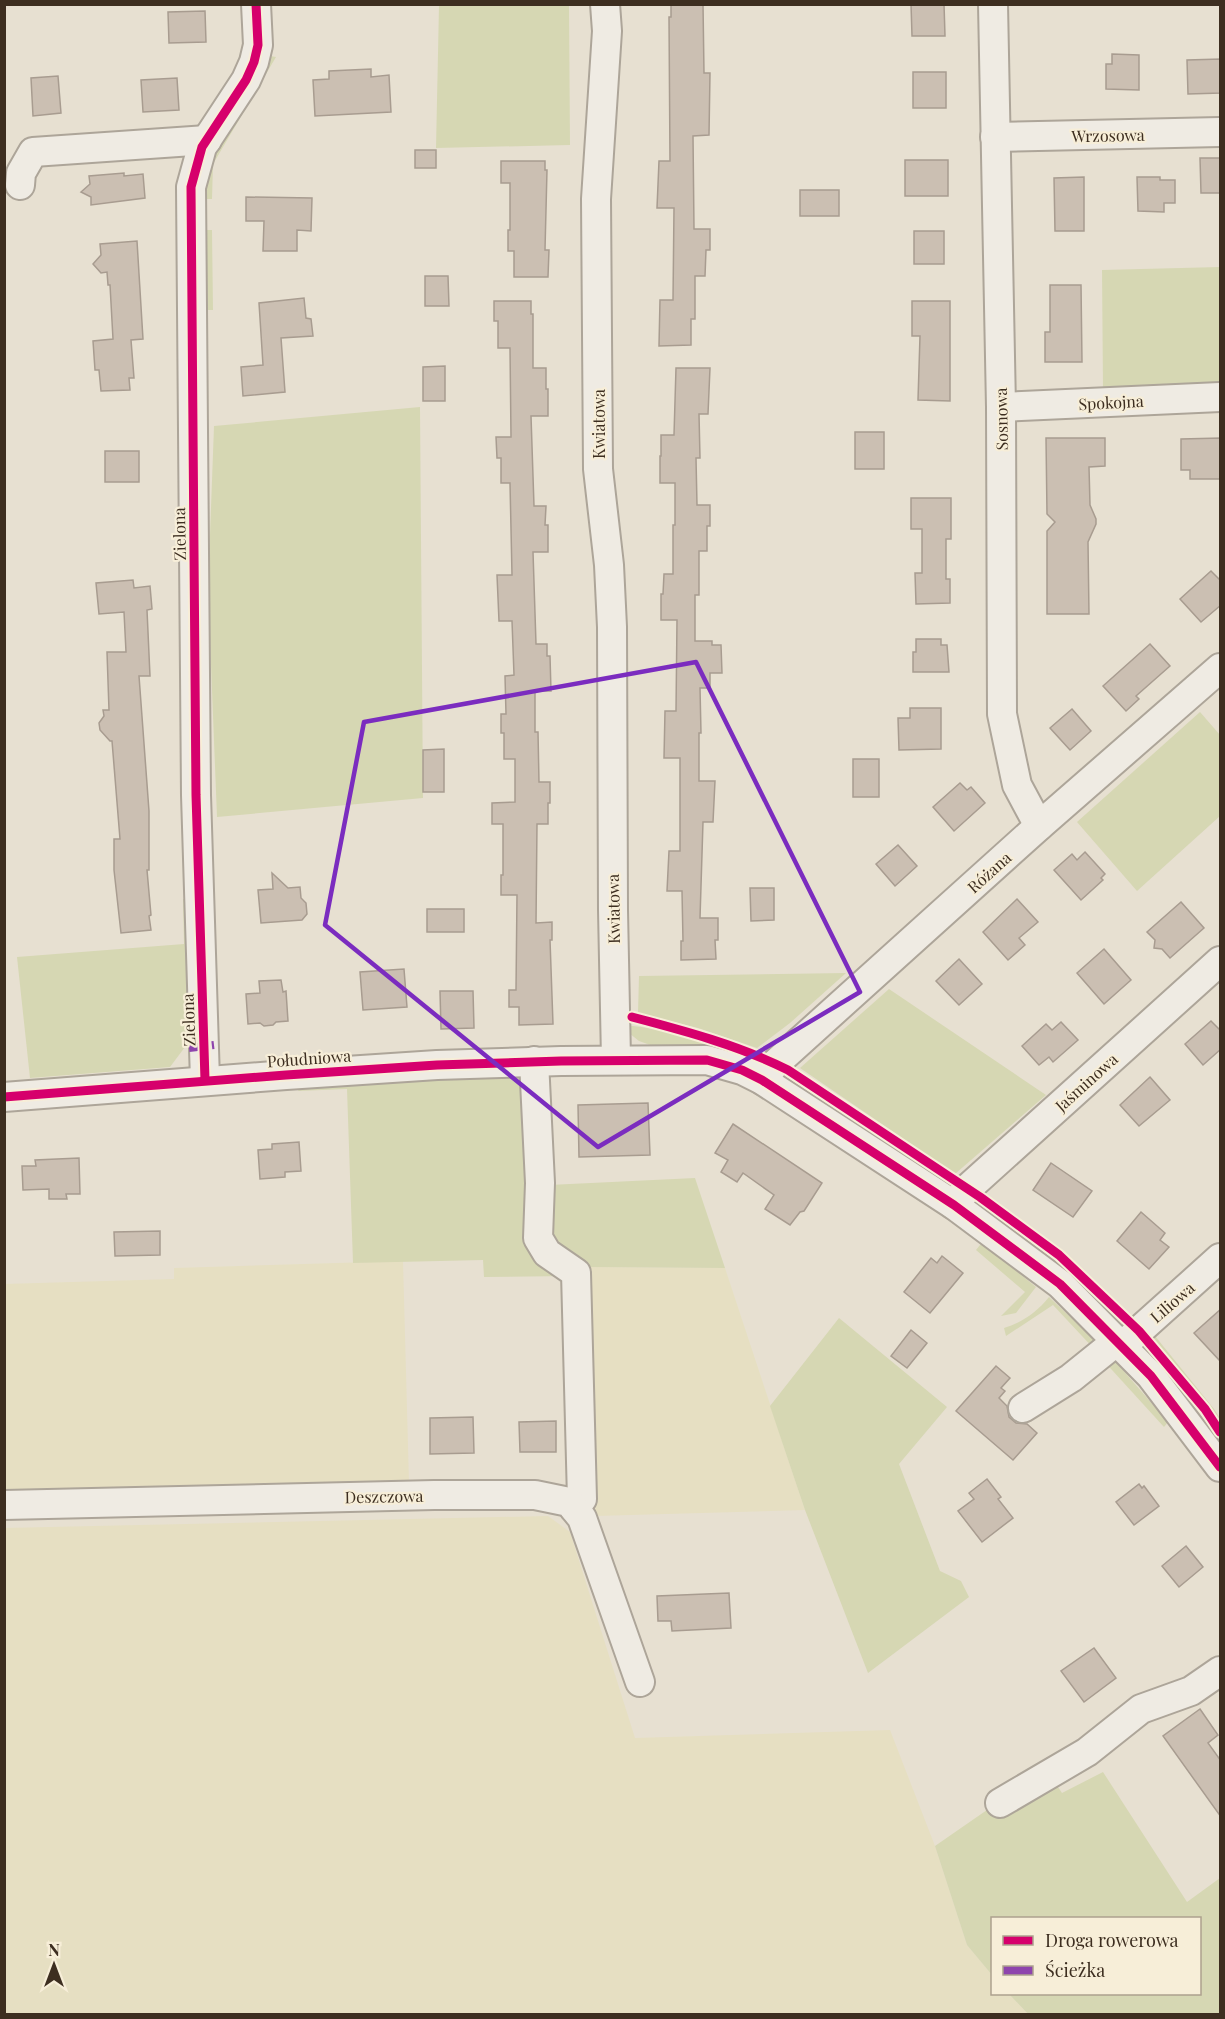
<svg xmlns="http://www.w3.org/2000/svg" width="1225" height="2019" viewBox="0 0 1225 2019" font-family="'Playfair Display',serif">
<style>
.farmland{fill:#e6dfc2}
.green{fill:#d6d7b3}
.building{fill:#cbbfb2;stroke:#a89c90;stroke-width:1.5}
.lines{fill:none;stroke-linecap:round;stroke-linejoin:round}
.minor-casing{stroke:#ada599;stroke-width:32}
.minor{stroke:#efebe3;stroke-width:28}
.quiet{stroke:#8e44ad;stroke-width:8;stroke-dasharray:15 8;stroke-linecap:butt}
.cycleway-casing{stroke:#f7eed8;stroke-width:13}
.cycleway{stroke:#d6006c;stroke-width:9}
.marked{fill:none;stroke:#7b2cbf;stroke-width:4.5;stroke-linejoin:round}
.labels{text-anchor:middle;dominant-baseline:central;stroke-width:4.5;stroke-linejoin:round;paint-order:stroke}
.street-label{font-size:16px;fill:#3d2e20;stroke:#f7eed8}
</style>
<rect width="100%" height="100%" fill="#e7e0d1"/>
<g class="farmland">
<polygon points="403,1261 409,1483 5,1493 4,1284 174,1279 174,1268"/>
<polygon points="587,1267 725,1268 805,1510 595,1516"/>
<polygon points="548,1516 570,1532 635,1738 890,1730 935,1846 967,1945 992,1975 992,1994 1009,1994 1028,2014 5,2014 4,1528"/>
</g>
<g class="green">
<polygon points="439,5 569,5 570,145 436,148"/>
<polygon points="270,56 276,57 213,164 212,199 203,199 204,169"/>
<polygon points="198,230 212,230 213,310 197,310"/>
<polygon points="1220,267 1220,388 1103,390 1102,270"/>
<polygon points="420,407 423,798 217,817 208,589 214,426"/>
<polygon points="1200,712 1220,735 1220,816 1137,891 1077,822"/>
<polygon points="183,899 189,899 193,1042 185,1042 185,1047 170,1067 30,1078 17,957 184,944"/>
<polygon points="846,973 790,1023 757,1048 698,1028 638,1013 639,976"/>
<polygon points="889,989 1046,1095 955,1174 800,1068"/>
<path d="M625,1025C669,1029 712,1043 754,1059L695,1046H653L639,1041L629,1033Z"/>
<polygon points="528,1072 533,1257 570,1276 484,1277 483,1260 353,1263 347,1089 298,1091 303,1084"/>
<polygon points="695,1178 725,1268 587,1267 565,1252 551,1230 549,1185"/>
<polygon points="983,1244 1036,1287 1016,1313 1001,1316 1025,1292 976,1250 980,1245"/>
<path d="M1049,1297L1101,1346L1096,1351L1053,1305L1006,1336L1004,1328C1023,1322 1037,1312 1049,1297Z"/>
<polygon points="839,1318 947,1407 899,1464 940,1571 961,1581 969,1597 868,1673 805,1510 770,1406"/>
<polygon points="1155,1336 1214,1409 1220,1418 1220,1426 1154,1342"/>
<polygon points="1108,1353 1168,1422 1164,1427 1102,1359"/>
<polygon points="1046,1769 1062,1793 1103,1772 1187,1902 1220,1878 1220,2014 1028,2014 1009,1994 1200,1994 1200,1918 992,1918 992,1975 967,1945 935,1846"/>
</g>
<g class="building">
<polygon points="671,4 703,4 704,73 710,73 709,135 693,136 694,229 710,229 710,250 706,250 705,276 695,276 695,319 691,319 691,345 659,346 660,300 673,300 674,208 657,208 659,161 670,161 669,17 671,17"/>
<polygon points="911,4 944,4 945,36 912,36"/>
<polygon points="205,11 206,42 169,43 168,12"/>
<polygon points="1112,54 1139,55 1139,90 1106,89 1106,64 1112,64"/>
<polygon points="1221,59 1221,93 1188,94 1187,60"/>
<polygon points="371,69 371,77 389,75 391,112 315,116 313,80 329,79 329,71"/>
<rect x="913" y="72" width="33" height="36"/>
<polygon points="58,76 61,113 33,116 31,78"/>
<polygon points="177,78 179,110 143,112 141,80"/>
<rect x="415" y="150" width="21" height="18"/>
<polygon points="1200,158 1220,158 1221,193 1201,193"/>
<rect x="905" y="160" width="43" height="36"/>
<polygon points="501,161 545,161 545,170 547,170 545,250 549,250 548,277 514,277 514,251 508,251 508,230 510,230 510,183 501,183"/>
<polygon points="124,173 124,176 143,174 145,198 91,205 91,197 81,192 90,184 89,176"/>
<polygon points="1084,177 1084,231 1055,231 1054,178"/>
<polygon points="1137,177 1160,177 1160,180 1175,180 1175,203 1164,203 1164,212 1138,211"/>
<rect x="800" y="190" width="39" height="26"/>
<polygon points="246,197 312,198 311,231 297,230 297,251 263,251 264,221 246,221"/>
<rect x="914" y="231" width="30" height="33"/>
<polygon points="137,241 143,339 131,340 134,378 129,378 130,390 101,391 99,370 95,370 93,341 113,339 110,285 108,285 107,272 101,273 93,264 101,255 100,244"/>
<polygon points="425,276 448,276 449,306 425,306"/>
<polygon points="1050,285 1081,285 1082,362 1045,362 1045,332 1050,332"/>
<polygon points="304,298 306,318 311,319 313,336 281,338 285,392 243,396 241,367 263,365 259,303"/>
<polygon points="494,301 531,301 531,314 533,314 533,368 546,368 546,389 548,389 548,416 531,416 534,506 546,506 545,525 548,525 548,552 533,552 536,644 547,644 547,656 550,656 551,691 535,691 535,732 538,732 539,782 550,782 550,803 548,803 548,824 537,824 536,923 552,922 552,940 550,940 553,1024 519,1025 519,1007 509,1007 509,990 516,990 517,895 501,895 501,875 503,875 503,824 492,824 492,803 515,802 515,759 504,759 504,733 501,733 501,714 506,714 505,676 514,675 512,621 499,621 497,575 512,575 510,483 501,483 501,458 497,458 496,437 511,437 510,348 498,348 498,321 494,321"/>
<polygon points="912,301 950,301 950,401 918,400 920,336 912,336"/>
<polygon points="445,366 445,401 423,401 423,367"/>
<polygon points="676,368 710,368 708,414 699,414 700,458 696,458 697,505 710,505 710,526 707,526 707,551 699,551 699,595 695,595 695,641 712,641 712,645 721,645 722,673 710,673 710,688 700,688 701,733 699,733 699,781 715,781 713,822 703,822 700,918 718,918 718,940 715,940 716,959 681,960 681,941 683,941 682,891 667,891 669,851 680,851 680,758 664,758 665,711 676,711 677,620 661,620 661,594 663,594 664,574 673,574 673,525 675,525 675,483 660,483 660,456 661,456 661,435 674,435"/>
<rect x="855" y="432" width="29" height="37"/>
<polygon points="1046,438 1105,438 1105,466 1089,467 1090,505 1096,519 1096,524 1088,542 1089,614 1047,614 1047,531 1055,522 1047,514"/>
<polygon points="1221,438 1221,479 1190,479 1190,470 1181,470 1181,439"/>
<rect x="105" y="451" width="34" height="31"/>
<polygon points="911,498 951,498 951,539 946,539 946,579 950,579 950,603 916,604 915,573 922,573 922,529 911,529"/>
<polygon points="1211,571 1221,581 1221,605 1201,622 1180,599"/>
<polygon points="133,580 134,588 150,586 152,609 147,610 150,676 139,676 149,811 149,870 147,870 151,915 149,916 151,930 121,933 114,870 114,839 120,839 112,741 110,741 100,730 99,723 104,716 103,710 109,710 107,652 126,652 124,612 99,614 96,583"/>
<polygon points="916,639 941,639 941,645 947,645 949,672 913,672 913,652 916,652"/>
<polygon points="1150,644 1170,666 1136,696 1139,699 1126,711 1103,686"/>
<polygon points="910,708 941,708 941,749 899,750 898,718 910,718"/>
<polygon points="1072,709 1091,731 1070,750 1050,728"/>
<polygon points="444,749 444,792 423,792 423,750"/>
<rect x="853" y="759" width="26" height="38"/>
<polygon points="960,783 967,790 971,787 985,803 954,831 933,807"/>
<polygon points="898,845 917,866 895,886 876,864"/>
<polygon points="1085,852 1105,874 1101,878 1103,880 1081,900 1054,870 1072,854 1077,860"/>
<polygon points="272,873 288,888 300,887 301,898 306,903 307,914 302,920 261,923 258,890 273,889"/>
<polygon points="750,888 774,888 774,920 751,921"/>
<polygon points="1017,899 1038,922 1019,938 1025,945 1008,960 983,932"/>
<polygon points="1181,902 1204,928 1170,958 1162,949 1154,948 1155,940 1147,932"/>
<rect x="427" y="909" width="37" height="23"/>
<polygon points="1104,949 1131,980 1104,1004 1077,973"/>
<polygon points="959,959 982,984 959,1005 936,981"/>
<polygon points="404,969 407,1007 363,1010 360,972"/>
<polygon points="281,980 283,992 286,991 288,1021 276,1022 273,1025 264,1026 260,1023 248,1024 246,994 260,993 259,981"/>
<polygon points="440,991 473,991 474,1028 441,1029"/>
<polygon points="1211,1021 1221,1031 1221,1049 1203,1065 1185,1044"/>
<polygon points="1061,1022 1078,1040 1053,1062 1049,1057 1039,1065 1022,1046 1046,1024 1052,1030"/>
<polygon points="1150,1077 1170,1100 1139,1126 1120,1105"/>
<polygon points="648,1103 650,1155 579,1157 578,1105"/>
<polygon points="733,1124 822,1183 804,1211 800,1212 790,1225 765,1209 774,1195 743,1173 737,1182 721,1172 728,1160 715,1153"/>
<polygon points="299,1142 301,1171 285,1172 285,1177 260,1179 258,1150 272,1149 272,1144"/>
<polygon points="79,1158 80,1194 66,1194 67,1199 49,1199 49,1189 23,1190 22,1166 36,1166 35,1160"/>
<polygon points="1051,1163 1092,1191 1073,1217 1033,1190"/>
<polygon points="1141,1212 1165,1233 1160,1240 1169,1247 1149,1269 1117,1241"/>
<polygon points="160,1231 160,1255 115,1256 114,1232"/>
<polygon points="942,1256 963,1273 930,1313 904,1292 931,1258 937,1263"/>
<polygon points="1221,1309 1221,1362 1194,1333"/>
<polygon points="911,1330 927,1343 907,1368 891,1356"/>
<polygon points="996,1366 1010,1378 1001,1388 1005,1391 999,1398 1007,1406 1009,1417 1016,1423 1027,1424 1037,1433 1013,1460 956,1411"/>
<polygon points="473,1417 474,1453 430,1454 430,1418"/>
<polygon points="556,1421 556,1452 520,1452 519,1422"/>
<polygon points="987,1479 1001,1497 998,1499 1013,1518 982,1542 958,1511 974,1499 969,1493"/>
<polygon points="1139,1484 1142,1488 1144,1486 1159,1506 1134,1525 1116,1502"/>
<polygon points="1186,1546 1203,1567 1179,1587 1162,1566"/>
<polygon points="729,1593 731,1628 672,1631 671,1621 658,1621 657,1596"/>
<polygon points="1094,1648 1116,1678 1084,1702 1061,1671"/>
<polygon points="1200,1709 1218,1735 1208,1743 1221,1761 1221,1817 1163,1736"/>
</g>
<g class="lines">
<g class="minor-casing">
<g id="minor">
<polyline points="605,4 607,31 596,199 598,469 609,565 612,627 613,910 616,1059"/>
<polyline points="993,4 1001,407 1002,714 1017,785 1039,826"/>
<polyline points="995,137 1220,132"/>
<polyline points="20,185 21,173 33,152 207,140"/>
<polyline points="1001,407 1220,397"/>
<polyline points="534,1061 540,1183 538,1238 547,1253 576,1273 582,1499 574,1508"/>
<polyline points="205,1080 196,795 191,187 202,147 246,80 254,62 258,45 256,4"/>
<polyline points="762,1080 775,1064 1039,826 1220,668"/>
<polyline points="4,1097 286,1075 437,1065 561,1061 707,1060 742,1070 762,1080 954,1205 1060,1284 1151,1376 1220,1467"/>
<polyline points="954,1205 967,1189 1220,961"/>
<polyline points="1122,1346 1220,1258"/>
<polyline points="1023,1408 1071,1378 1117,1341"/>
<polyline points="4,1505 434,1495 535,1495 569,1502 582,1518 640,1682"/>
<polyline points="1000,1803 1087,1752 1141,1709 1191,1691 1220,1671"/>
</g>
</g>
<use href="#minor" class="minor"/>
<polyline class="quiet" points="189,1048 214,1045"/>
<g class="cycleway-casing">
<g id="cycleway">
<path d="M632,1017C685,1031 738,1045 788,1070L980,1197L1059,1255L1139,1331L1205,1409L1220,1432"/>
<polyline points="205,1080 196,795 191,187 202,147 246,80 254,62 258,45 256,4"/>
<polyline points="4,1097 286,1075 437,1065 561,1061 707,1060 742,1070 762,1080 954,1205 1060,1284 1151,1376 1220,1467"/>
</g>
</g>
<use href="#cycleway" class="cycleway"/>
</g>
<path class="marked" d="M696,662L860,992L598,1147L325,925L364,722Z"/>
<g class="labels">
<g class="street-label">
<text transform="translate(1108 135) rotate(-1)">Wrzosowa</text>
<text transform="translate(1111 402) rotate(-3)">Spokojna</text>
<text transform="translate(1001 419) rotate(-91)">Sosnowa</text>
<text transform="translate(598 424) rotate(-90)">Kwiatowa</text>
<text transform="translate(179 534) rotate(-91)">Zielona</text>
<text transform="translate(989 872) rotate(-42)">Różana</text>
<text transform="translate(613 909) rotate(-91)">Kwiatowa</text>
<text transform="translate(188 1020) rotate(-92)">Zielona</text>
<text transform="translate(309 1058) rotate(-4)">Południowa</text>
<text transform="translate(1086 1082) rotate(-42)">Jaśminowa</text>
<text transform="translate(1172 1302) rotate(-41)">Liliowa</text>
<text transform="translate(384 1496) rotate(-1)">Deszczowa</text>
</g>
</g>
<rect width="1225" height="2019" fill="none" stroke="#3d2e20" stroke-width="12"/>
<rect x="991" y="1917" width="210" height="78" fill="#f7eed8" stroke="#ada18e" stroke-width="1.5"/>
<rect x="1003" y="1936" width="30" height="9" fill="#d6006c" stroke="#ada18e" stroke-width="1.5"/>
<text x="1045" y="1947" font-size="18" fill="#3d2e20">Droga rowerowa</text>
<rect x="1003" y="1966" width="30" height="9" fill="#8e44ad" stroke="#ada18e" stroke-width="1.5"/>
<text x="1045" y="1977" font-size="18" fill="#3d2e20">Ścieżka</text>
<g transform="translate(54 1965)" stroke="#f7eed8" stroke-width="4.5" paint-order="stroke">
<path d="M0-4.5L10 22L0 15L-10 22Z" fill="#3d2e20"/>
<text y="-9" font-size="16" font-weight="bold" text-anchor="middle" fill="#3d2e20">N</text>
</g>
</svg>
